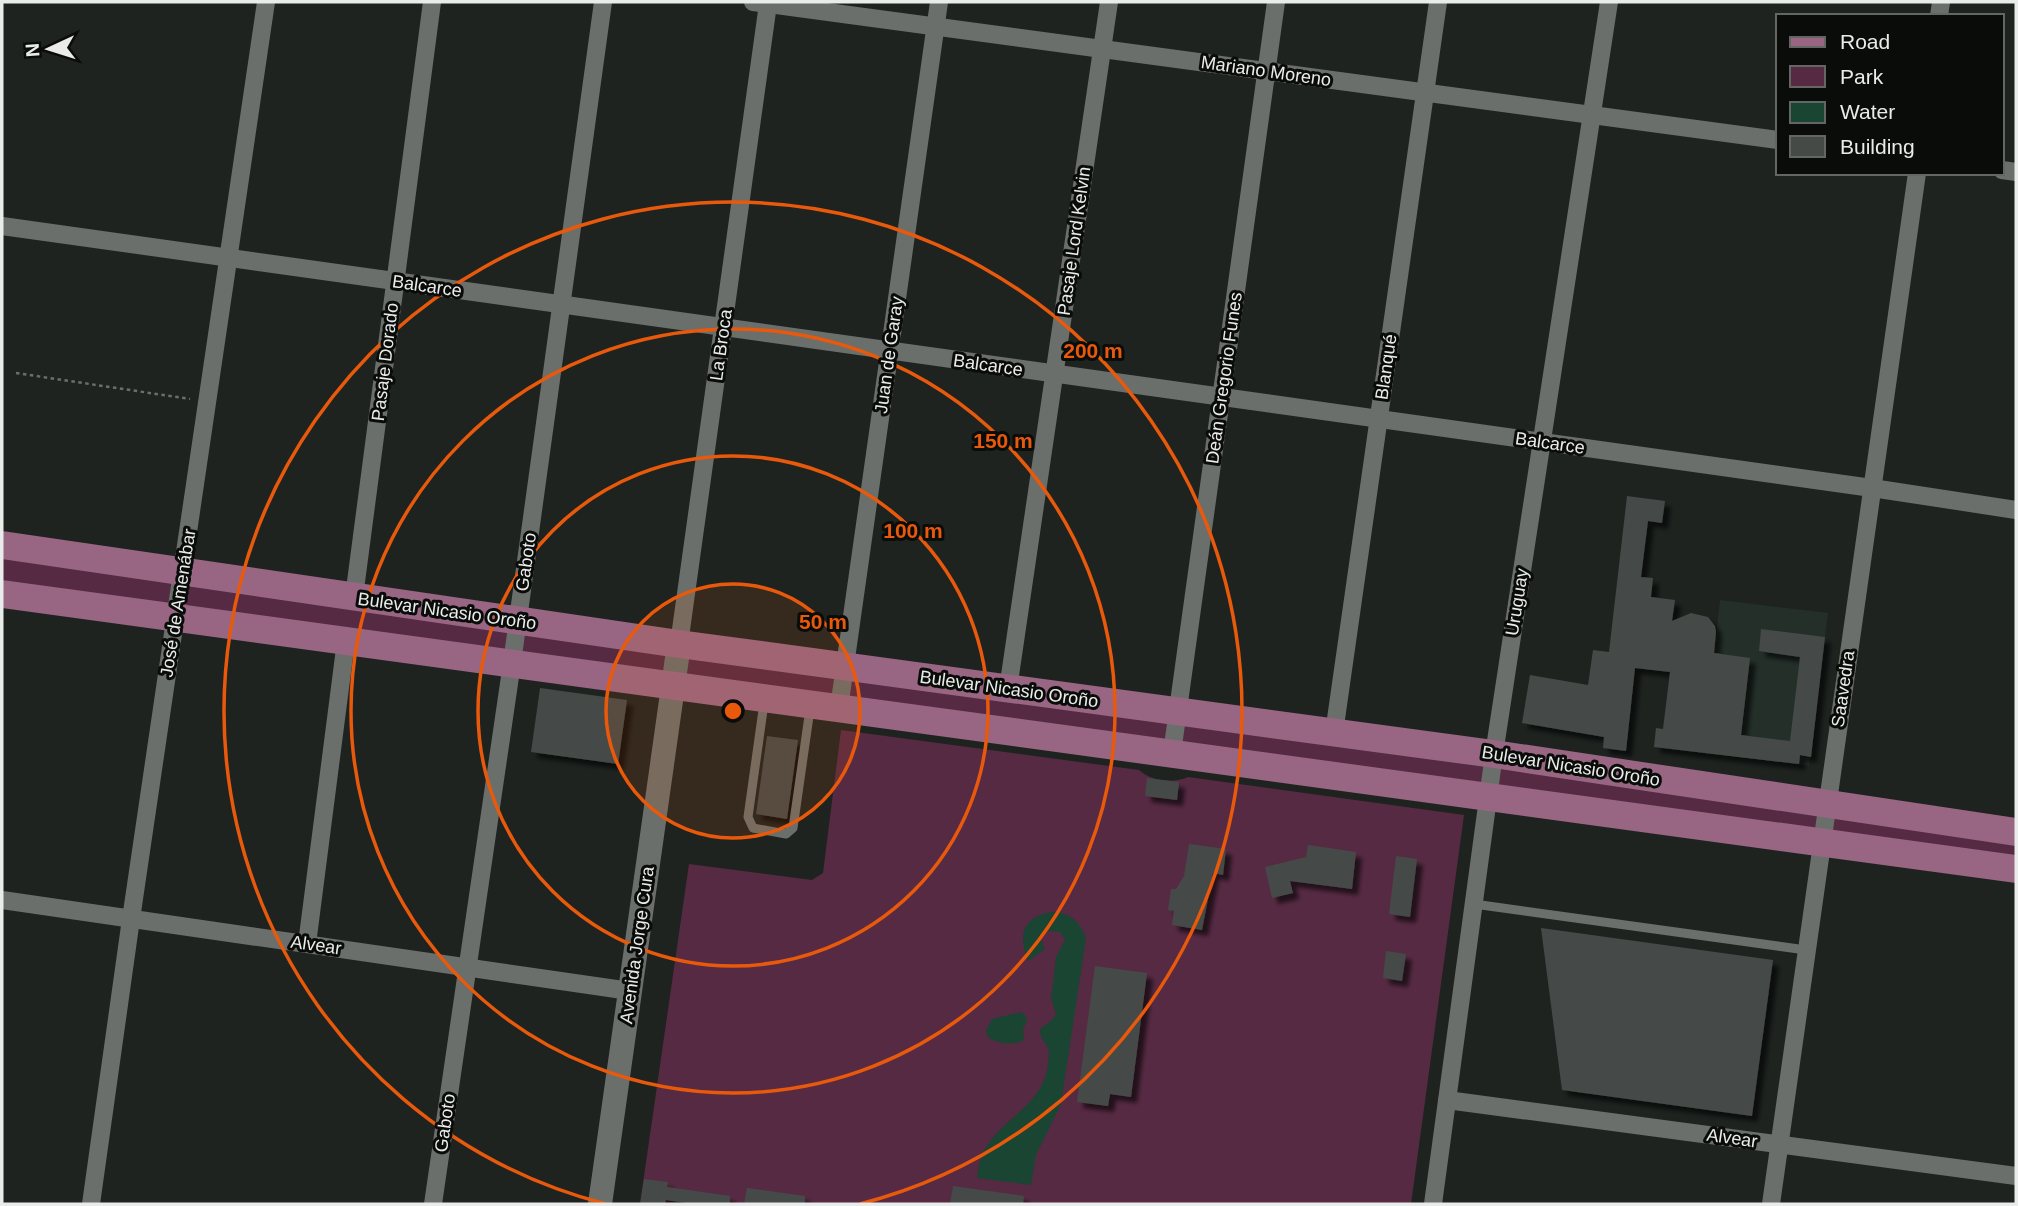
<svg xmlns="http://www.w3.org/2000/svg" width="2018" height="1206" viewBox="0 0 2018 1206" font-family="Arial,sans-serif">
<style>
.built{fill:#242f2a}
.green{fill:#562a43}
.water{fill:#194532}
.building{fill:#454a47;filter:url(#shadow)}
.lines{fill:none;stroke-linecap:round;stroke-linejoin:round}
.path{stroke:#6a6f6c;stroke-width:2.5;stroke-dasharray:3.5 3.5;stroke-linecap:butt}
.lane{stroke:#6a6f6c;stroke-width:9}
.street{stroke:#6a6f6c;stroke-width:18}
.secondary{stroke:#6a6f6c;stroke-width:24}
.primary{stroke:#986682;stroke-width:28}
.ring{fill:none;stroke:#e8590c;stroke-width:3.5}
.labels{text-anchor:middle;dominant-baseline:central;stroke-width:6;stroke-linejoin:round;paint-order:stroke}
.street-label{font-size:18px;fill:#e9ecea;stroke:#0a0c0a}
.centre{fill:#e8590c;stroke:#0a0c0a;stroke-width:3.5}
.ring-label{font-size:21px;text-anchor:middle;font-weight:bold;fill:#e8590c;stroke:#0a0c0a;stroke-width:6;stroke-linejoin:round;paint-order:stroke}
</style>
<defs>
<filter id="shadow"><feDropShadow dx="6" dy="6" stdDeviation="2" flood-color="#0009"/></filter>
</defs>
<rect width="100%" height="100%" fill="#1e2320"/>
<polygon class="built" points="1720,600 1828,613 1809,766 1709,753 1718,677 1714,654"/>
<g class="green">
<polygon points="2,545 2016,832 2016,869 2,594"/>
<path d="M841,730L1139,770C1151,781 1173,784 1188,777L1464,815L1411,1204H640L689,864L812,880L823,873Z"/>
</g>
<g class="water">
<path d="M1053,912C1071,913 1080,922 1086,938L1061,1104L1036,1155L1031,1185L977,1178C979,1167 980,1156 986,1147C1004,1118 1040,1105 1047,1070C1048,1064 1050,1054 1048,1048C1044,1041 1040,1038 1040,1029L1052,1020L1056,1014L1051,998L1056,957L1065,940L1060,932L1048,931L1042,934L1041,940L1045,949L1028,961C1017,935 1024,915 1053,912Z"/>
<path d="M1021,1012L1026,1016L1027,1021L1023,1029L1024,1040C1014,1046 997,1044 988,1037L986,1030L992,1019Z"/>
</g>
<g class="building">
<polygon points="1627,496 1665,501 1662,523 1648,521 1641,577 1653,578 1651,597 1675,600 1672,621 1691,613 1708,617 1715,626 1716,632 1714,653 1750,658 1741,735 1790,741 1800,657 1759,651 1761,629 1825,637 1811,757 1800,755 1799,764 1654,747 1656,728 1663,729 1670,672 1635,668 1626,751 1603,748 1604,737 1522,723 1530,675 1588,685 1593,650 1609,652"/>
<polygon points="540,688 627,700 618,764 531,752"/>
<polygon points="767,736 798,740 787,819 756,814"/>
<polygon points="1147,778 1179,782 1177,800 1145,796"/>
<polygon points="1189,844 1226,849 1223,875 1213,873 1202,930 1172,925 1174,911 1168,910 1171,889 1176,889 1184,876"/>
<polygon points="1308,845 1356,852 1352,889 1290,881 1293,893 1272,898 1265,867 1306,857"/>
<polygon points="1396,856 1417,859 1410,917 1389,914"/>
<polygon points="1541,928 1773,960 1752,1116 1562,1090"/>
<polygon points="1386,951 1406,954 1402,981 1383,978"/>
<polygon points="1095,966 1147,973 1131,1097 1110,1094 1108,1106 1077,1102"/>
<polygon points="644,1179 668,1182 667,1187 730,1196 730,1204 694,1204 666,1200 665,1204 640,1204"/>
<polygon points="953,1186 1024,1196 1023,1204 950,1204"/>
<polygon points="747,1188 805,1196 805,1204 744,1204"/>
</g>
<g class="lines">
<polyline class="path" points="16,373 190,399"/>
<g class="lane">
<polyline points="764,703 748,817 753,828 786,834 793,828 810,709"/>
<polyline points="1474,904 1806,950"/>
</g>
<g class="street">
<polyline points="753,2 1778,140"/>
<polyline points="1939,16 1941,2"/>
<polyline points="2002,170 2016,172"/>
<polyline points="2,226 1872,488 2016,510"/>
<polyline points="354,597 432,2"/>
<polyline points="679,644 768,4"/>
<polyline points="1008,689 1109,2"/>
<polyline points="839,708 939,2"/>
<polyline points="1334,733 1438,2"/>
<polyline points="1172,753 1276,2"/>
<polyline points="2,900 630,991"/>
<polyline points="307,944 346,641"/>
<polyline points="1447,1100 2016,1176"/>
<polyline points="91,1204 131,919 266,2"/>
<polyline points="433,1204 512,663 603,2"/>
<polyline points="1433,1204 1494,754 1609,2"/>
<polyline points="1771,1204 1917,173"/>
</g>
<polyline class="secondary" points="600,1204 679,644"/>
<g class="primary">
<polyline points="2,545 679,644 1494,754 2016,832"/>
<polyline points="2,594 2016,869"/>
</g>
</g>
<circle cx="733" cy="711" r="127" fill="#e8590c" fill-opacity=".12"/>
<g class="ring">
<circle cx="733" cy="711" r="127"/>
<circle cx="733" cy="711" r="255"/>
<circle cx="733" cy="711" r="382"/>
<path d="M606 1204A509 509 0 1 1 860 1204"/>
</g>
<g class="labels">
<g class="street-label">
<text transform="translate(1266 71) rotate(8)">Mariano Moreno</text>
<text transform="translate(1074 241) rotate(-82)">Pasaje Lord Kelvin</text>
<text transform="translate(427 286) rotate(8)">Balcarce</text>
<text transform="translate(721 345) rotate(-82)">La Broca</text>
<text transform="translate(889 355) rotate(-82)">Juan de Garay</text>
<text transform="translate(385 362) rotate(-83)">Pasaje Dorado</text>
<text transform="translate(988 365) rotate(8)">Balcarce</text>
<text transform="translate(1386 367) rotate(-82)">Blanqué</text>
<text transform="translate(1224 378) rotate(-82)">Deán Gregorio Funes</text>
<text transform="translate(1550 443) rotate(8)">Balcarce</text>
<text transform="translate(526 562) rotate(-82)">Gaboto</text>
<text transform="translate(1517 602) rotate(-81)">Uruguay</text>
<text transform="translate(178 603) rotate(-81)">José de Amenábar</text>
<text transform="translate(447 611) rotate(8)">Bulevar Nicasio Oroño</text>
<text transform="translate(1009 689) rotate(8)">Bulevar Nicasio Oroño</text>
<text transform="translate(1843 689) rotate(-82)">Saavedra</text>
<text transform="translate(1571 766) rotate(9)">Bulevar Nicasio Oroño</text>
<text transform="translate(316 945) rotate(8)">Alvear</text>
<text transform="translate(637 945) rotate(-82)">Avenida Jorge Cura</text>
<text transform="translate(445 1123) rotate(-82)">Gaboto</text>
<text transform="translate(1732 1138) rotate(8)">Alvear</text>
</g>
</g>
<circle cx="733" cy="711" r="10" class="centre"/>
<g class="ring-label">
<text x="1093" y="358">200 m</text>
<text x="1003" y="448">150 m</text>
<text x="913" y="538">100 m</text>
<text x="823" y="629">50 m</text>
</g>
<rect width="2018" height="1206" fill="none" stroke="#e9ecea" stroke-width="7"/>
<rect x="1776" y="14" width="228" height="161" fill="#0a0c0a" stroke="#636664" stroke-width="2"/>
<rect x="1790" y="37" width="35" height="10" fill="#986682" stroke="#636664" stroke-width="2"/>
<text x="1840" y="49" font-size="21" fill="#e9ecea">Road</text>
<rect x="1790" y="66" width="35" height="21" fill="#562a43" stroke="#636664" stroke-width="2"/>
<text x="1840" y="84" font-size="21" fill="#e9ecea">Park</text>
<rect x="1790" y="102" width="35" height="21" fill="#194532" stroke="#636664" stroke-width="2"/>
<text x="1840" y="119" font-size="21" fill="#e9ecea">Water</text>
<rect x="1790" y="136" width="35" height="21" fill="#454a47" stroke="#636664" stroke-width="2"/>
<text x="1840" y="154" font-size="21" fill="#e9ecea">Building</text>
<g transform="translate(49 49) rotate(266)" stroke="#0a0c0a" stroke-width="5" paint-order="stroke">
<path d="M0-5L12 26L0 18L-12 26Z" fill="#e9ecea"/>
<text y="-10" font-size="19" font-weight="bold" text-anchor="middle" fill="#e9ecea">N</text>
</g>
</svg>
